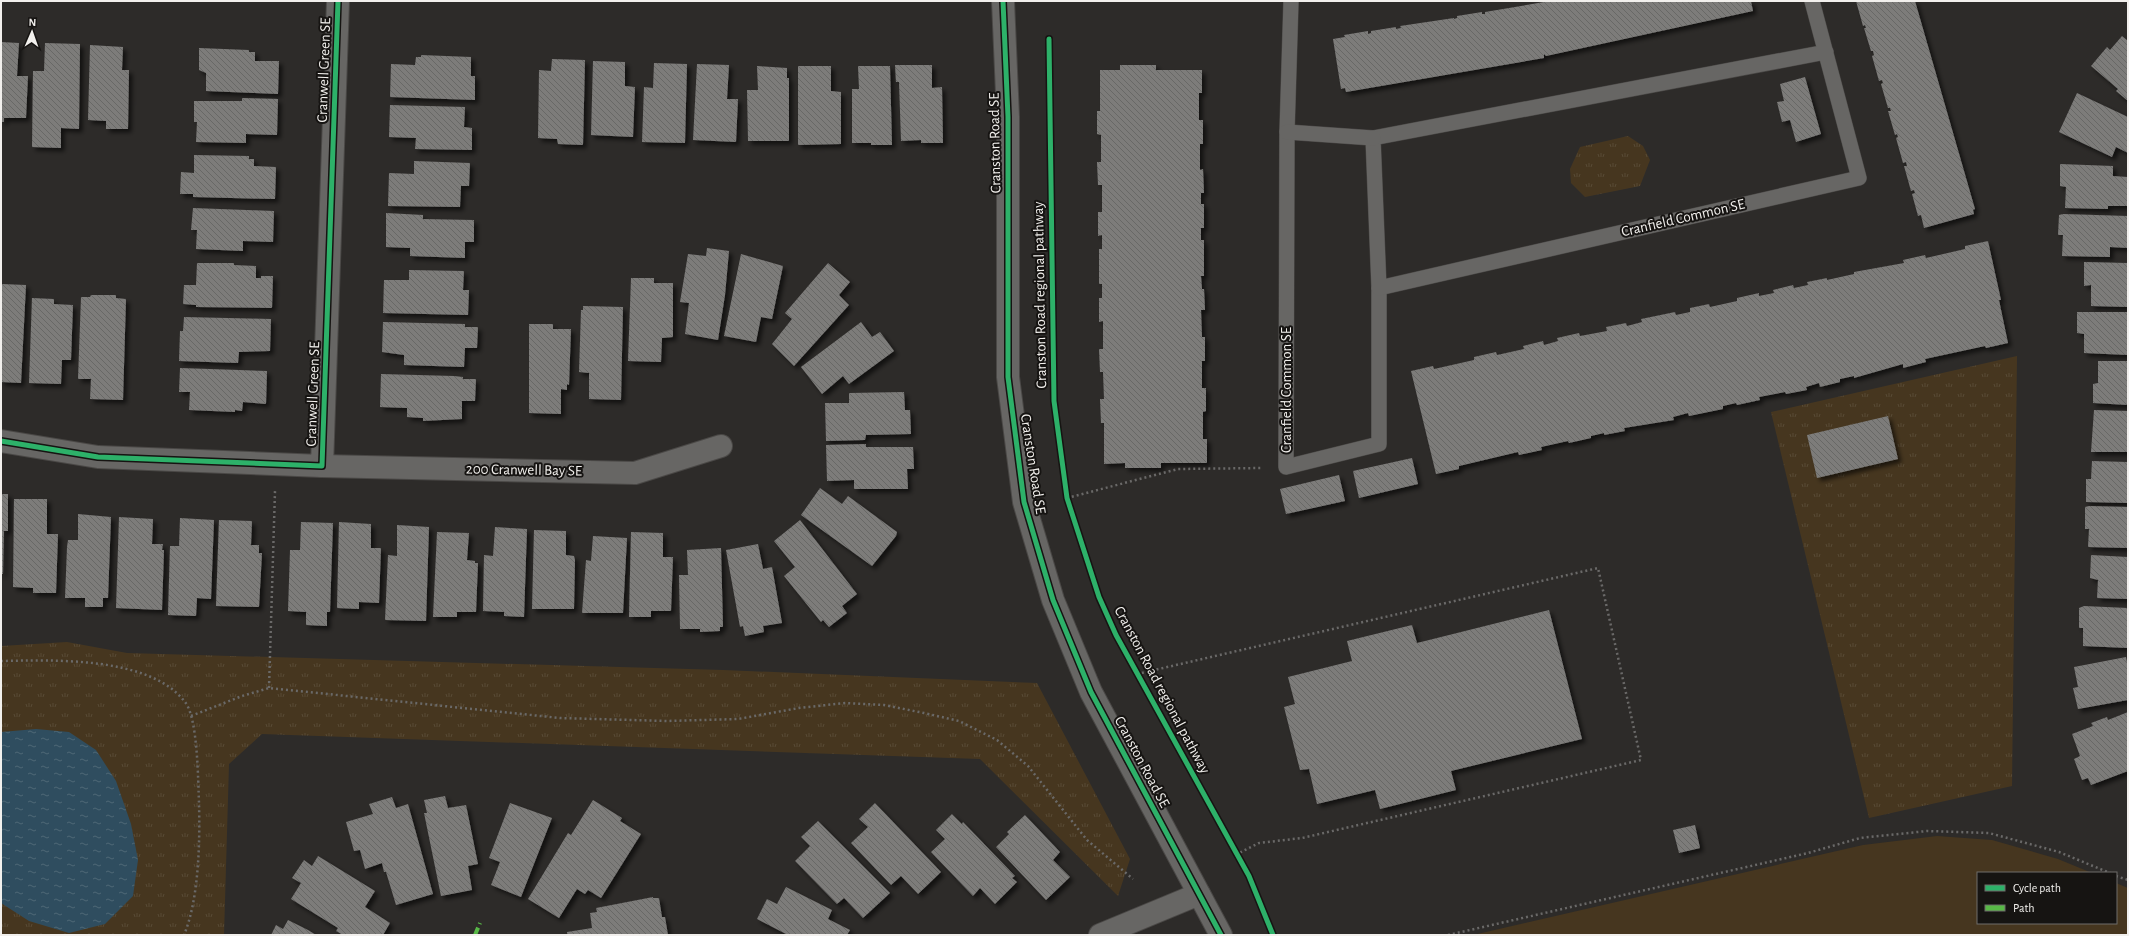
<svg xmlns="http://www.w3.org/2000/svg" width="2129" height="936" viewBox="0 0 2129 936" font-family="'Alegreya Sans',sans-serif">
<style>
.grass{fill:url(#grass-tufts)}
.garden{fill:#46361f}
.water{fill:url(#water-ripples)}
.building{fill:url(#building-back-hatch);filter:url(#shadow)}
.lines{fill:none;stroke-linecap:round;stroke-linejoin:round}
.service-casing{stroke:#4a4846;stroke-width:16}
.minor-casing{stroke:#4a4846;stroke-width:24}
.path{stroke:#6a6968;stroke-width:2.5;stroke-dasharray:2 3;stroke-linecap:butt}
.service{stroke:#676664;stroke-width:15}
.minor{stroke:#676664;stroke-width:22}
.quiet{stroke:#58b947;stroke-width:4;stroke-dasharray:8 4;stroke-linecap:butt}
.cycleway-casing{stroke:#161412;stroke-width:8}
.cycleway{stroke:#2db169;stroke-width:5}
.labels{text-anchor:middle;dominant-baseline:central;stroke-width:4;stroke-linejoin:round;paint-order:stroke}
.street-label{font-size:15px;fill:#f2f0ed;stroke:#161412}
</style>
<defs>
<pattern id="grass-tufts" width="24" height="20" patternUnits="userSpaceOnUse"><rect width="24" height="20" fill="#46361f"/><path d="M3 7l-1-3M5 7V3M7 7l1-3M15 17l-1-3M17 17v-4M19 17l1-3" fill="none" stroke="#584a35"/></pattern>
<pattern id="water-ripples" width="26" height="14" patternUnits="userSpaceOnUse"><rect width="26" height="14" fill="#2f4d5f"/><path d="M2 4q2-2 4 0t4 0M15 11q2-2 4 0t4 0" fill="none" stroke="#4e6776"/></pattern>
<pattern id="building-back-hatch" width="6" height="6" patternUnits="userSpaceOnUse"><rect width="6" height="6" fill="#7d7c7a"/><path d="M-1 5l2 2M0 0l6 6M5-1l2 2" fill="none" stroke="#686766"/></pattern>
<filter id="shadow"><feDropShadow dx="3.5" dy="3.5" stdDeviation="2" flood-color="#0009"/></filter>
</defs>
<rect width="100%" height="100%" fill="#2d2b29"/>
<g class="grass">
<polygon points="1628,136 1643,146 1650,160 1640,186 1585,197 1571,183 1570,169 1580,147"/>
<polygon points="2017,356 2012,786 1869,818 1771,412"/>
<polygon points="67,642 127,653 723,670 1037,683 1130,859 1118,896 980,759 262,734 229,764 224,935 1,935 1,646"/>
</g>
<polygon class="garden" points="1937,836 1992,840 2058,859 2092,873 1978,873 1978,923 2116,923 2116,883 2128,888 2128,935 1473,935 1863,845"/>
<polygon class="water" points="36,729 69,732 96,750 116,781 131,824 138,860 133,896 105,924 69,933 29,921 1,903 1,732"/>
<g class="building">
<polygon points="1550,1 1751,1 1753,11 1546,56 1544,54 1544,58 1346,92 1345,88 1341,89 1333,39 1345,37 1344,35 1368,31 1368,34 1371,33 1371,31 1396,27 1396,29 1401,28 1400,26 1454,18 1454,19 1457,18 1457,16 1482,12 1482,14 1485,14 1485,12"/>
<polygon points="1856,1 1915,1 1975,209 1973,210 1974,214 1924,228 1921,215 1918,216 1912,194 1915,193 1914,190 1911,191 1904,166 1907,166 1906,162 1903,163 1896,138 1898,137 1897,134 1895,135 1888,111 1891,111 1890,108 1888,108 1881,84 1883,83 1882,80 1879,81 1872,56 1874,55 1873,51 1871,51 1864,28 1866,28 1865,25 1863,26"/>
<polygon points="2122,36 2128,41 2128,101 2116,91 2118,89 2091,66 2107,47 2110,50"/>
<polygon points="1,42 19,43 17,76 28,76 26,118 4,118 4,122 1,122"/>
<polygon points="45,43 80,44 79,129 61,128 61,148 32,147 33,71 44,71"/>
<polygon points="90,45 123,47 122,70 129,70 128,129 106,129 106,121 88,120"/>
<polygon points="199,48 249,50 249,52 255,52 255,61 279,61 278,94 206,91 206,73 199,70"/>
<polygon points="421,55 471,57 471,76 475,76 475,100 390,97 391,64 415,65 416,57 421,57"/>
<polygon points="552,59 585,60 583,145 558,144 557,139 538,138 539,70 551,71"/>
<polygon points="593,61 625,62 625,86 635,87 633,137 591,135"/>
<polygon points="654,63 687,64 685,143 642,142 644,87 653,88"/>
<polygon points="697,64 729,65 727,99 738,99 736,142 693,140"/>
<polygon points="895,65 932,65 932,88 942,87 943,143 921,143 921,140 901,141 899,82 896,82"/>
<polygon points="1120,65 1156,65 1156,70 1202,70 1202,93 1199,93 1199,120 1203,120 1203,144 1200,144 1200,170 1203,169 1204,193 1201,193 1201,204 1204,204 1204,228 1201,228 1201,240 1204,240 1204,276 1201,276 1202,289 1204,289 1205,310 1201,310 1202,337 1205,337 1205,361 1202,361 1202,388 1206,388 1206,411 1203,412 1203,439 1207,439 1207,463 1161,463 1161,468 1125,468 1125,463 1104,464 1104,423 1101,423 1100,399 1104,399 1103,372 1100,372 1099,349 1103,349 1103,321 1099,322 1099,298 1102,298 1102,284 1099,284 1099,249 1102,249 1102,235 1098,236 1098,212 1102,212 1102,185 1098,185 1097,162 1101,162 1101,135 1097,134 1097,111 1100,111 1100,70 1120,70"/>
<polygon points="757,66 787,68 787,78 789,78 789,141 748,141 747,90 758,90"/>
<polygon points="798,66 831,66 831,91 841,92 841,144 798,145"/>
<polygon points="858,66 890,66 892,145 871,145 871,143 852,143 852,89 859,89"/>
<polygon points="1805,77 1821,134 1796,142 1790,120 1782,122 1777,102 1784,101 1780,84"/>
<polygon points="2077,93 2128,117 2128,153 2116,147 2112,157 2059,132"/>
<polygon points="242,98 278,99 277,135 246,134 246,143 196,142 197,122 194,122 194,101 242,101"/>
<polygon points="390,105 465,107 464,127 472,128 472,150 415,149 416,138 389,137"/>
<polygon points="194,155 249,156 249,159 254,159 254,166 276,167 275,199 193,197 193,194 180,194 181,172 194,173"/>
<polygon points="414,161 470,163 469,186 461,186 460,207 388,206 389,173 414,174"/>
<polygon points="2060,164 2113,166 2113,176 2128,177 2128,206 2108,206 2108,209 2065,208 2066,187 2060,186"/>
<polygon points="193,208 274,211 273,242 243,241 243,251 196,249 197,230 191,230"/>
<polygon points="386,213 423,215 423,219 474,220 474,242 465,242 465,258 410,256 410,248 386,247"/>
<polygon points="2063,214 2128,216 2128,248 2110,247 2110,257 2062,256 2063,235 2058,235 2059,215"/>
<polygon points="1988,241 2001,300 1999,300 2008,343 1986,348 1985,346 1925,359 1926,362 1903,368 1903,364 1854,378 1854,376 1840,379 1840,382 1820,387 1819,383 1806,387 1807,390 1786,394 1785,392 1759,397 1760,400 1737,405 1736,403 1723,406 1723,409 1689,416 1688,413 1673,417 1674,420 1624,428 1625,431 1604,435 1604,433 1591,436 1591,438 1569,443 1568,441 1541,447 1542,450 1519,455 1518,452 1459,466 1459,469 1436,474 1411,371 1433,366 1434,369 1474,360 1474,357 1496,352 1497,355 1524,349 1523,346 1543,341 1544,345 1558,341 1557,338 1579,333 1580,336 1607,331 1606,327 1626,323 1627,326 1642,322 1641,319 1675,312 1676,315 1690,312 1690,308 1709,304 1710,307 1737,301 1737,298 1759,293 1759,296 1774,293 1773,290 1793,285 1794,288 1808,285 1807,282 1827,278 1827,280 1854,274 1854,272 1904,263 1903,260 1925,255 1926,258 1965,249 1965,246"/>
<polygon points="707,248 729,251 725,295 718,340 685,334 689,303 680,302 688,254 706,256"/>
<polygon points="741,254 783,266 772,319 761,317 756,342 724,336"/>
<polygon points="2084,262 2128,263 2128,307 2091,306 2091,285 2084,286"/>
<polygon points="197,263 234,263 234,265 256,266 256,278 261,278 261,276 273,276 272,308 196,307 196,305 183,304 184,285 196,285"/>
<polygon points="828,263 850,282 839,295 849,305 794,366 772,344 792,319 785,313"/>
<polygon points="409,270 464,271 463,290 469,290 468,315 383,313 384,280 409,280"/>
<polygon points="631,278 654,278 654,283 673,283 673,337 662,338 661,362 628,361"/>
<polygon points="2,284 26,285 21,383 1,382"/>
<polygon points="91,295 116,295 116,298 126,299 123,400 90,399 91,379 78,379 81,297 90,297"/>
<polygon points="32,298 54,299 54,304 73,305 71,360 62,360 61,384 29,383"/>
<polygon points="583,306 623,307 621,400 589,399 589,373 579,372 581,310 583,310"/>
<polygon points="2077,312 2128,312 2128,355 2084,353 2084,334 2077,333"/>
<polygon points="184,317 271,319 270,351 239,352 238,363 179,361 180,331 183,331"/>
<polygon points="383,322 465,324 465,327 478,327 477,348 465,348 464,367 404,365 404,355 382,352"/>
<polygon points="861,322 872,337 880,332 894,351 849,384 843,376 822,394 801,367"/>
<polygon points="529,324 553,324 553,329 571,329 569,385 567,384 567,390 561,389 561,414 529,413"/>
<polygon points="2098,361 2128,361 2128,405 2093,403 2093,384 2098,383"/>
<polygon points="180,368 267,371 266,404 243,402 242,411 235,410 235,412 189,410 190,392 179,392"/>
<polygon points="381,374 454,376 463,377 463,379 476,379 475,401 462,401 462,419 423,421 423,418 407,417 407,408 380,407"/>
<polygon points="904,392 905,410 910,410 911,434 866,435 865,440 826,441 825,403 849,403 849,393"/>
<polygon points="2094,410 2128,411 2128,452 2091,452"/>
<polygon points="1888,416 1898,459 1817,478 1807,435"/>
<polygon points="866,444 866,447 913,447 914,469 907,469 908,489 854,489 854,480 827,481 826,445"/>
<polygon points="1412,458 1418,484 1359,498 1353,471"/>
<polygon points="2092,461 2128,462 2128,503 2086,502 2086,479 2091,479"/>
<polygon points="1339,475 1345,501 1286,514 1280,489"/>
<polygon points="820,488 842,504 848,496 897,532 896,536 872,566 801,515"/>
<polygon points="1,494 8,494 8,531 4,531 3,574 1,574"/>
<polygon points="14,499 47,499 47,534 58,534 56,593 33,593 33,588 13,587"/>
<polygon points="2089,506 2128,507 2128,548 2088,547 2089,529 2085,529 2085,507"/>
<polygon points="78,514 111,517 108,598 103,598 103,607 85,607 85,598 65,598 67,547 68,540 78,540"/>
<polygon points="119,517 153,519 152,544 163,544 162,550 164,550 162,610 116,608"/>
<polygon points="180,518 214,520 211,599 197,598 196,616 168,615 170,546 179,546"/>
<polygon points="219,520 252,521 251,545 259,545 259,553 262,553 259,607 216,606"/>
<polygon points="800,520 857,594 842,606 847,613 829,627 823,620 821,622 784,576 795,567 774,541"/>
<polygon points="301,522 333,523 330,612 327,612 327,626 306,625 306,612 288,611 290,550 300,550"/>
<polygon points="339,522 371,524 371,548 381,548 379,603 359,602 359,609 337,608"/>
<polygon points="397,525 429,527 426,621 385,620 388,555 397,556"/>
<polygon points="495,527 527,529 524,617 504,616 504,612 483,611 484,555 493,556"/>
<polygon points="534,530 566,531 566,555 574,556 575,560 574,609 532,609"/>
<polygon points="437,532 469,533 467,560 475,561 475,563 478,563 476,612 457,612 457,617 433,617"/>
<polygon points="631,532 663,533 663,557 673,557 671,611 651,611 651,617 629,617"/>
<polygon points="593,536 627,538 623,613 582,613 586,560 591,561"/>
<polygon points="758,544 763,569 772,567 782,623 763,626 764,632 745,636 743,626 740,627 726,550"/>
<polygon points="721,548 723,627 720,627 720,631 700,632 700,629 680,629 679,575 688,575 687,550"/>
<polygon points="2091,555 2128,557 2128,599 2097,598 2098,580 2090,578"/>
<polygon points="2084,606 2128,608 2128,648 2083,646 2083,628 2079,628 2079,608"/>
<polygon points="1549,610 1582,739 1451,771 1456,790 1380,809 1375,790 1317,804 1309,769 1300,770 1284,707 1295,704 1288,677 1352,661 1347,641 1412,625 1417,643"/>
<polygon points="2126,657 2128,668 2128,700 2078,709 2073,688 2078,687 2074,667"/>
<polygon points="2128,712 2128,771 2091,785 2088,778 2082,780 2074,759 2080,756 2072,734 2093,726 2091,723 2107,717 2108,720"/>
<polygon points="445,796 448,808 466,805 478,864 468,866 472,890 441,896 424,813 427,813 424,800"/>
<polygon points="392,797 396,808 408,804 433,894 396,905 386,872 384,872 382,863 365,869 360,850 354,851 346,822 373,814 369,804"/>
<polygon points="593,800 622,818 620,821 641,834 601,898 588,890 585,894 577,889 559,918 528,899 568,833 571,835"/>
<polygon points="510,803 552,818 521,897 491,885 500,862 489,858"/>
<polygon points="875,803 941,872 918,894 901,876 891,885 851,843 868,827 859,819"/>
<polygon points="952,814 962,824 963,822 1015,876 1012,878 1017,882 995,904 980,888 973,896 931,852 945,839 936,830"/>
<polygon points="1025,815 1060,852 1053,860 1070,877 1046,900 996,847 1009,834 1007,832"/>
<polygon points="818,821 890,893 863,918 844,898 837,904 795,861 810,846 801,837"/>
<polygon points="1695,825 1700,848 1679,853 1673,830"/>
<polygon points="318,856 375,891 365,907 390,923 383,935 343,935 336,931 338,928 291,899 301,883 292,878 304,860 312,866"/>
<polygon points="786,887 832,910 828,919 850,930 847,935 788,935 757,919 767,899 777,904"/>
<polygon points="653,897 653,898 659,898 662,917 665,917 668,935 567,935 567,932 592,928 590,913 597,912 596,908"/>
<polygon points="288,920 308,930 316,935 271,935 276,925 283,929"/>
</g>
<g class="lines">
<g class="service-casing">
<g id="service">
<polyline points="1291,1 1287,132 1286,467 1379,444 1379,288"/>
<polyline points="1812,1 1859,178 1379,288 1373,138 1826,52"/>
<polyline points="1287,132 1373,138"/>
</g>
</g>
<g class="minor-casing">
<g id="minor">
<polyline points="1003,1 1008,117 1008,377 1024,502 1053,600 1091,692 1221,935"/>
<polyline points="1,441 98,457 322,466 338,1"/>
<polyline points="322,466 635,473 721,446"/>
<polyline points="1100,935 1199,894"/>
</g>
</g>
<g class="path">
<polyline points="1067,498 1178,469 1263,468"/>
<path d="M1,661C53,660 150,656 185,702C198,718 198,781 199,803C200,842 199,899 184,935"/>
<polyline points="1137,674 1598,568 1641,760 1302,838 1259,843 1237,854"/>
<polyline points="269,688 275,491"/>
<polyline points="191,716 242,696 269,688 560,718 667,721 738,719 799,708 845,703 884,705 924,713 959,721 997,740 1028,766 1087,840 1133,879"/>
<polyline points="2116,876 2128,880"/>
<polyline points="1448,935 1808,853 1860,838 1927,831 1989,833 2059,852 2110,873"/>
</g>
<use href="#service" class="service"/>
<use href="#minor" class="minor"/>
<polyline class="quiet" points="475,935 480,923"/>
<g class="cycleway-casing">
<g id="cycleway">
<polyline points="1003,1 1008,117 1008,377 1024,502 1053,600 1091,692 1221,935"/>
<polyline points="1049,39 1054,401 1067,498 1099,597 1116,635 1249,876 1273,935"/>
<polyline points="1,441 98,457 322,466 338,1"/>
</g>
</g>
<use href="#cycleway" class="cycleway"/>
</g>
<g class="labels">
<g class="street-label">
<text transform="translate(324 70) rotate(-88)">Cranwell Green SE</text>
<text transform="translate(995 143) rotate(-91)">Cranston Road SE</text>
<text transform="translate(1683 218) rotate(-13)">Cranfield Common SE</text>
<text transform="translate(1040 295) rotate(-91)">Cranston Road regional pathway</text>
<text transform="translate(1286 390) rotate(-90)">Cranfield Common SE</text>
<text transform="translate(313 394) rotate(-88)">Cranwell Green SE</text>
<text transform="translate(1033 464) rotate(81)">Cranston Road SE</text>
<text transform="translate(524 470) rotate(1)">200 Cranwell Bay SE</text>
<text transform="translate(1162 690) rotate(62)">Cranston Road regional pathway</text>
<text transform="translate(1142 762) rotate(62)">Cranston Road SE</text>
</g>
</g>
<rect width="2129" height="936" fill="none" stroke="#f2f0ed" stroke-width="4"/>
<rect x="1977" y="872" width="140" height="52" fill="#161412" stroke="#6e6c6a"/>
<rect x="1985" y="885" width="20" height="6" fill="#2db169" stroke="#6e6c6a"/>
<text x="2013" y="892" font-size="12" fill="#f2f0ed">Cycle path</text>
<rect x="1985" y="905" width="20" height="6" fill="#58b947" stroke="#6e6c6a"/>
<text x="2013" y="912" font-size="12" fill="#f2f0ed">Path</text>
<g transform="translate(32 32) rotate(2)" stroke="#161412" stroke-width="3" paint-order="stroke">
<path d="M0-3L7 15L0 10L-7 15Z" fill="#f2f0ed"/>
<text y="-6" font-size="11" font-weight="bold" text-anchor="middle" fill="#f2f0ed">N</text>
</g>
</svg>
